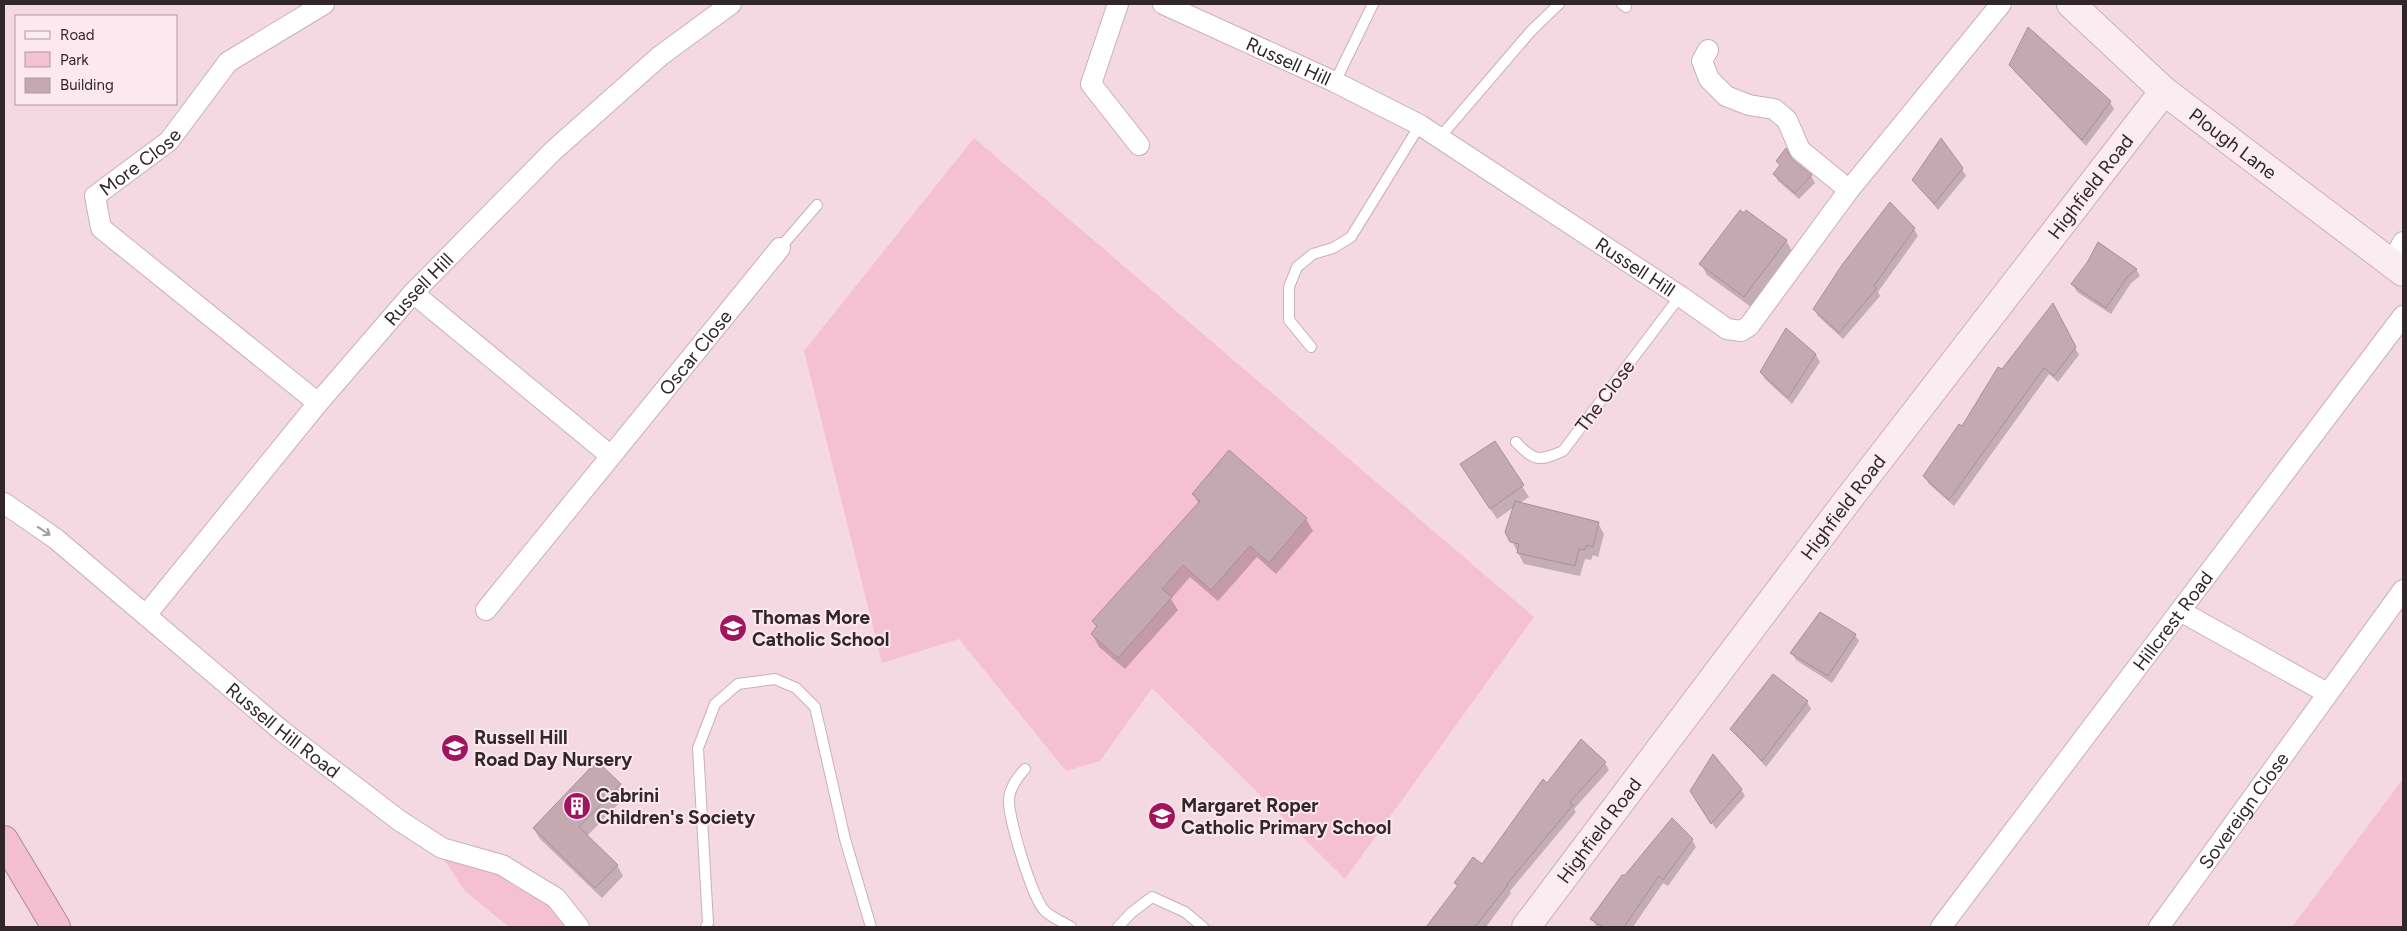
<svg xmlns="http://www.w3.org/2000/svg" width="2407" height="931" viewBox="0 0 2407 931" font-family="Figtree,sans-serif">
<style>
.green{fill:#f5c0d2}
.shadow{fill:#0003}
.building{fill:#c4a9b2;stroke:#a99098}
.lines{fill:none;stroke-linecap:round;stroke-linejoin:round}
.lane-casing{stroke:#cab0b8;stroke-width:12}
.street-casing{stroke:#cab0b8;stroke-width:22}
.secondary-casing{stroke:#cab0b8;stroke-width:30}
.highway-casing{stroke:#af8a97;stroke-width:30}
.lane{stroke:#fff;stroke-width:10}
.street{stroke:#fff;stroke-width:20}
.secondary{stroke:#fbecf1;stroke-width:28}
.highway{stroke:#f3bfd1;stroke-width:28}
.oneway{stroke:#a29e9f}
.labels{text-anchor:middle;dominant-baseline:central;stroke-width:4;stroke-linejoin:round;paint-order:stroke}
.street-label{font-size:19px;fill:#31272a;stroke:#fee8ef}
.poi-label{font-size:19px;font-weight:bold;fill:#31272a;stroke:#fee8ef;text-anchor:start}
</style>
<rect width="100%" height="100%" fill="#f5d9e2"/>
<g class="green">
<polygon points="974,138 1534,617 1345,879 1152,688 1100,761 1066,771 959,639 882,663 804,351"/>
<polygon points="2403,779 2403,927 2292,927"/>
<polygon points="441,855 499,874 548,904 565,927 509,927 465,891"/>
</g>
<g class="shadow">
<polygon points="2010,65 2110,102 2114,109 2086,146 2015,72"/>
<polygon points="1792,160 1811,176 1815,183 1799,199 1778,181 1774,174 1781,167 1777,161"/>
<polygon points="1962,169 1966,176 1938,210 1914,180"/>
<polygon points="1914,229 1918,236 1878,292 1880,296 1843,339 1818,316 1814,309"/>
<polygon points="1786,240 1792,251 1751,307 1707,275 1701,264"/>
<polygon points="2136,269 2140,276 2131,283 2111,314 2077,292 2073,285"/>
<polygon points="2053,306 2079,355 2058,382 2049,374 1954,506 1929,484 1925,477"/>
<polygon points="1786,330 1816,355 1820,362 1792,404 1765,379 1761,372"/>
<polygon points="1494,443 1529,497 1520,503 1598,523 1604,534 1598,557 1593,555 1591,560 1585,559 1580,576 1524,564 1507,532 1514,507 1497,519 1461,465"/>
<polygon points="1193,494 1306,519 1313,531 1276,574 1257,557 1218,601 1190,577 1171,599 1178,610 1125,669 1099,647 1092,634 1097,628 1093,621 1199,504"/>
<polygon points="1855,635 1859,641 1832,683 1796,660 1792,653"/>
<polygon points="1807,702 1811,709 1766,767 1732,729"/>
<polygon points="1605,763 1609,770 1574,809 1576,812 1510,891 1511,893 1486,927 1427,927 1458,887 1456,883 1483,866 1547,785"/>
<polygon points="620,785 626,796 587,836 617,865 623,876 602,898 540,839 534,829"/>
<polygon points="1741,789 1745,796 1716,829 1696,799"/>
<polygon points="1692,840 1696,847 1668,886 1663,883 1633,927 1596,926 1592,919 1626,876"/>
</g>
<g class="building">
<polygon points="2028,27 2111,101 2082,140 2009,65"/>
<polygon points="1941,138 1963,168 1934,204 1912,180"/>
<polygon points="1786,148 1792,159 1812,175 1795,193 1773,174 1780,165 1776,161"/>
<polygon points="1890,202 1915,228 1874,286 1877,288 1839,333 1813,309 1842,265"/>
<polygon points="1740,210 1744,213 1746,210 1787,240 1744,297 1699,264"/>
<polygon points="2098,242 2137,269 2128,276 2106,308 2071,284 2088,261"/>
<polygon points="2053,303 2076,347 2054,376 2044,368 1949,500 1923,476 1959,424 1962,426 1998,367 2002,369"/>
<polygon points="1786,328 1816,354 1788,398 1760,372"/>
<polygon points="1495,441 1524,485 1490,509 1460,464"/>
<polygon points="1229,450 1307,518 1269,563 1250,546 1211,590 1183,565 1162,589 1172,597 1118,658 1091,634 1097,626 1092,621 1200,501 1192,494"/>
<polygon points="1515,501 1599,522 1593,547 1587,545 1585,550 1579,549 1575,566 1517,553 1519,544 1510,542 1505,532"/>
<polygon points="1820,612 1856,634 1828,676 1790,653"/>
<polygon points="1773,674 1808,701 1762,761 1730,729"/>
<polygon points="1581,739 1606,762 1570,802 1573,805 1507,884 1508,885 1475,927 1426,927 1458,885 1454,883 1473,857 1482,864 1543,779 1547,783"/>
<polygon points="1713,754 1742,789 1711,824 1690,791"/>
<polygon points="597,761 621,784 579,827 618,865 595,888 533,828"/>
<polygon points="1672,818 1693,839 1663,880 1659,876 1624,927 1603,927 1590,919 1622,875 1625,875"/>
</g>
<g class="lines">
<g class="lane-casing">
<g id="lane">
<polyline points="1622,4 1626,7"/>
<polyline points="1335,82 1373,4"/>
<polyline points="1441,136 1531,31 1559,4"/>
<polyline points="780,248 817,205"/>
<polyline points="1311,347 1289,320 1289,287 1297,267 1313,254 1333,248 1351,237 1420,125"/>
<path d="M1516,442C1534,462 1540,461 1563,451L1680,296"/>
<path d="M1025,769C1017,778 1011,786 1009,798C1007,815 1033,901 1045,911C1052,918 1063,922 1071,927"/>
<polyline points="706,927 708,923 698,748 715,704 738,684 775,679 796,688 815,707 845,839 871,927"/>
<polyline points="1118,927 1131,913 1152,897 1185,912 1203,927"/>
</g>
</g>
<g class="street-casing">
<g id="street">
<polyline points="1118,4 1091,84 1139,145"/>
<path id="s1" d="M1163,4L1335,82L1420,125L1680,296L1727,329L1741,331L1749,326L1849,190L2001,4"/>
<polyline points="1708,50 1702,61 1709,79 1726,96 1749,105 1774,109 1787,120 1800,150 1849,190"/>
<polyline points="2392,263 2403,242"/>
<polyline points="413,293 611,456"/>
<path id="s2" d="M318,403L101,228L95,196L169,141L228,62L324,4"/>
<path id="s3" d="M4,503L56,539L282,731L400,821L442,848L502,865L556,898L579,927"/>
<path id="s4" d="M486,610L780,248"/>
<polyline points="2180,611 2327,693"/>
<path id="s5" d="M146,615L318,403L413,293L553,151L660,56L731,4"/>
<path id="s6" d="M1941,927L2403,316"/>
<path id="s7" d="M2159,927L2403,590"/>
</g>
</g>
<g class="secondary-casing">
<g id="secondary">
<path id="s8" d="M2071,4L2164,91L2403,272"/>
<path id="s9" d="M1526,927L1844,505L2164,91"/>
</g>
</g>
<g class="highway-casing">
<polyline id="highway" points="4,840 56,927"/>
</g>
<use href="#lane" class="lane"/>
<use href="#street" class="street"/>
<use href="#secondary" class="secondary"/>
<use href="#highway" class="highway"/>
</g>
<defs><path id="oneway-shaft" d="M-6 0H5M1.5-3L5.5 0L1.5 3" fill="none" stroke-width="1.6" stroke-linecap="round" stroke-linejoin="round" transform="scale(1.25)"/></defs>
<use class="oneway" href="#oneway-shaft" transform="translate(44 531) rotate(34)"/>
<defs>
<g id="school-disc" transform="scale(1.4375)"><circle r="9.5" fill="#a1155e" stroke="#fee8ef"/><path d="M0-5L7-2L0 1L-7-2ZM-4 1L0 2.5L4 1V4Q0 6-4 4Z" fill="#fff"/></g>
<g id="building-disc" transform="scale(1.4375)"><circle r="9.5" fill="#a1155e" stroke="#fee8ef"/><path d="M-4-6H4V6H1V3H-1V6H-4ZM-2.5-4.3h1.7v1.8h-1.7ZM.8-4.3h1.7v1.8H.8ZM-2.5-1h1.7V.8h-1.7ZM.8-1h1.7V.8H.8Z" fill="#fff"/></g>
</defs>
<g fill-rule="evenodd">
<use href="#school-disc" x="733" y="628"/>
<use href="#school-disc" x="455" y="748"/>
<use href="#building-disc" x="577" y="806"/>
<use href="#school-disc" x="1162" y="816"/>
</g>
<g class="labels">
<g class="street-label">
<text stroke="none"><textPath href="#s1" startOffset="138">Russell Hill</textPath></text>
<text stroke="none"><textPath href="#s8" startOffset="214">Plough Lane</textPath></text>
<text stroke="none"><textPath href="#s2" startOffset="368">More Close</textPath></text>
<text stroke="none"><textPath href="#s9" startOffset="931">Highfield Road</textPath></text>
<text stroke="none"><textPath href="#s1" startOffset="542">Russell Hill</textPath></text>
<text stroke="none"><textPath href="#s5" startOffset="425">Russell Hill</textPath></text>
<text stroke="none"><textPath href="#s4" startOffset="332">Oscar Close</textPath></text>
<text transform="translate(1605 396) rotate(-53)">The Close</text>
<text stroke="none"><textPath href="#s9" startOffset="526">Highfield Road</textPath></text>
<text stroke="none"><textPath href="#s6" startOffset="384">Hillcrest Road</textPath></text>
<text stroke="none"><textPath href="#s3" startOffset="360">Russell Hill Road</textPath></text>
<text stroke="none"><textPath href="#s7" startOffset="144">Sovereign Close</textPath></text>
<text stroke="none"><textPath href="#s9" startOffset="121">Highfield Road</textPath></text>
</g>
<g class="poi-label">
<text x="752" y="617">Thomas More<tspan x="752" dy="22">Catholic School</tspan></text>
<text x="474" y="737">Russell Hill<tspan x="474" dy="22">Road Day Nursery</tspan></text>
<text x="596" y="795">Cabrini<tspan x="596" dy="22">Children's Society</tspan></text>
<text x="1181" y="805">Margaret Roper<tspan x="1181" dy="22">Catholic Primary School</tspan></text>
</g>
</g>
<rect width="2407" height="931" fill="none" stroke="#31272a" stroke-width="10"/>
<rect x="15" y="15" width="162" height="90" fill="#fee8ef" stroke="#ac9ba0"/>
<rect x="25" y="31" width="25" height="8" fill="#fbecf1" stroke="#ac9ba0"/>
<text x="60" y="40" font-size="15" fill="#31272a">Road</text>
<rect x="25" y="52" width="25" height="15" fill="#f5c0d2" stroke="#ac9ba0"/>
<text x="60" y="65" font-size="15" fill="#31272a">Park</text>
<rect x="25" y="78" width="25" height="15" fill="#c4a9b2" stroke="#ac9ba0"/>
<text x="60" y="90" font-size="15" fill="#31272a">Building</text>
</svg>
